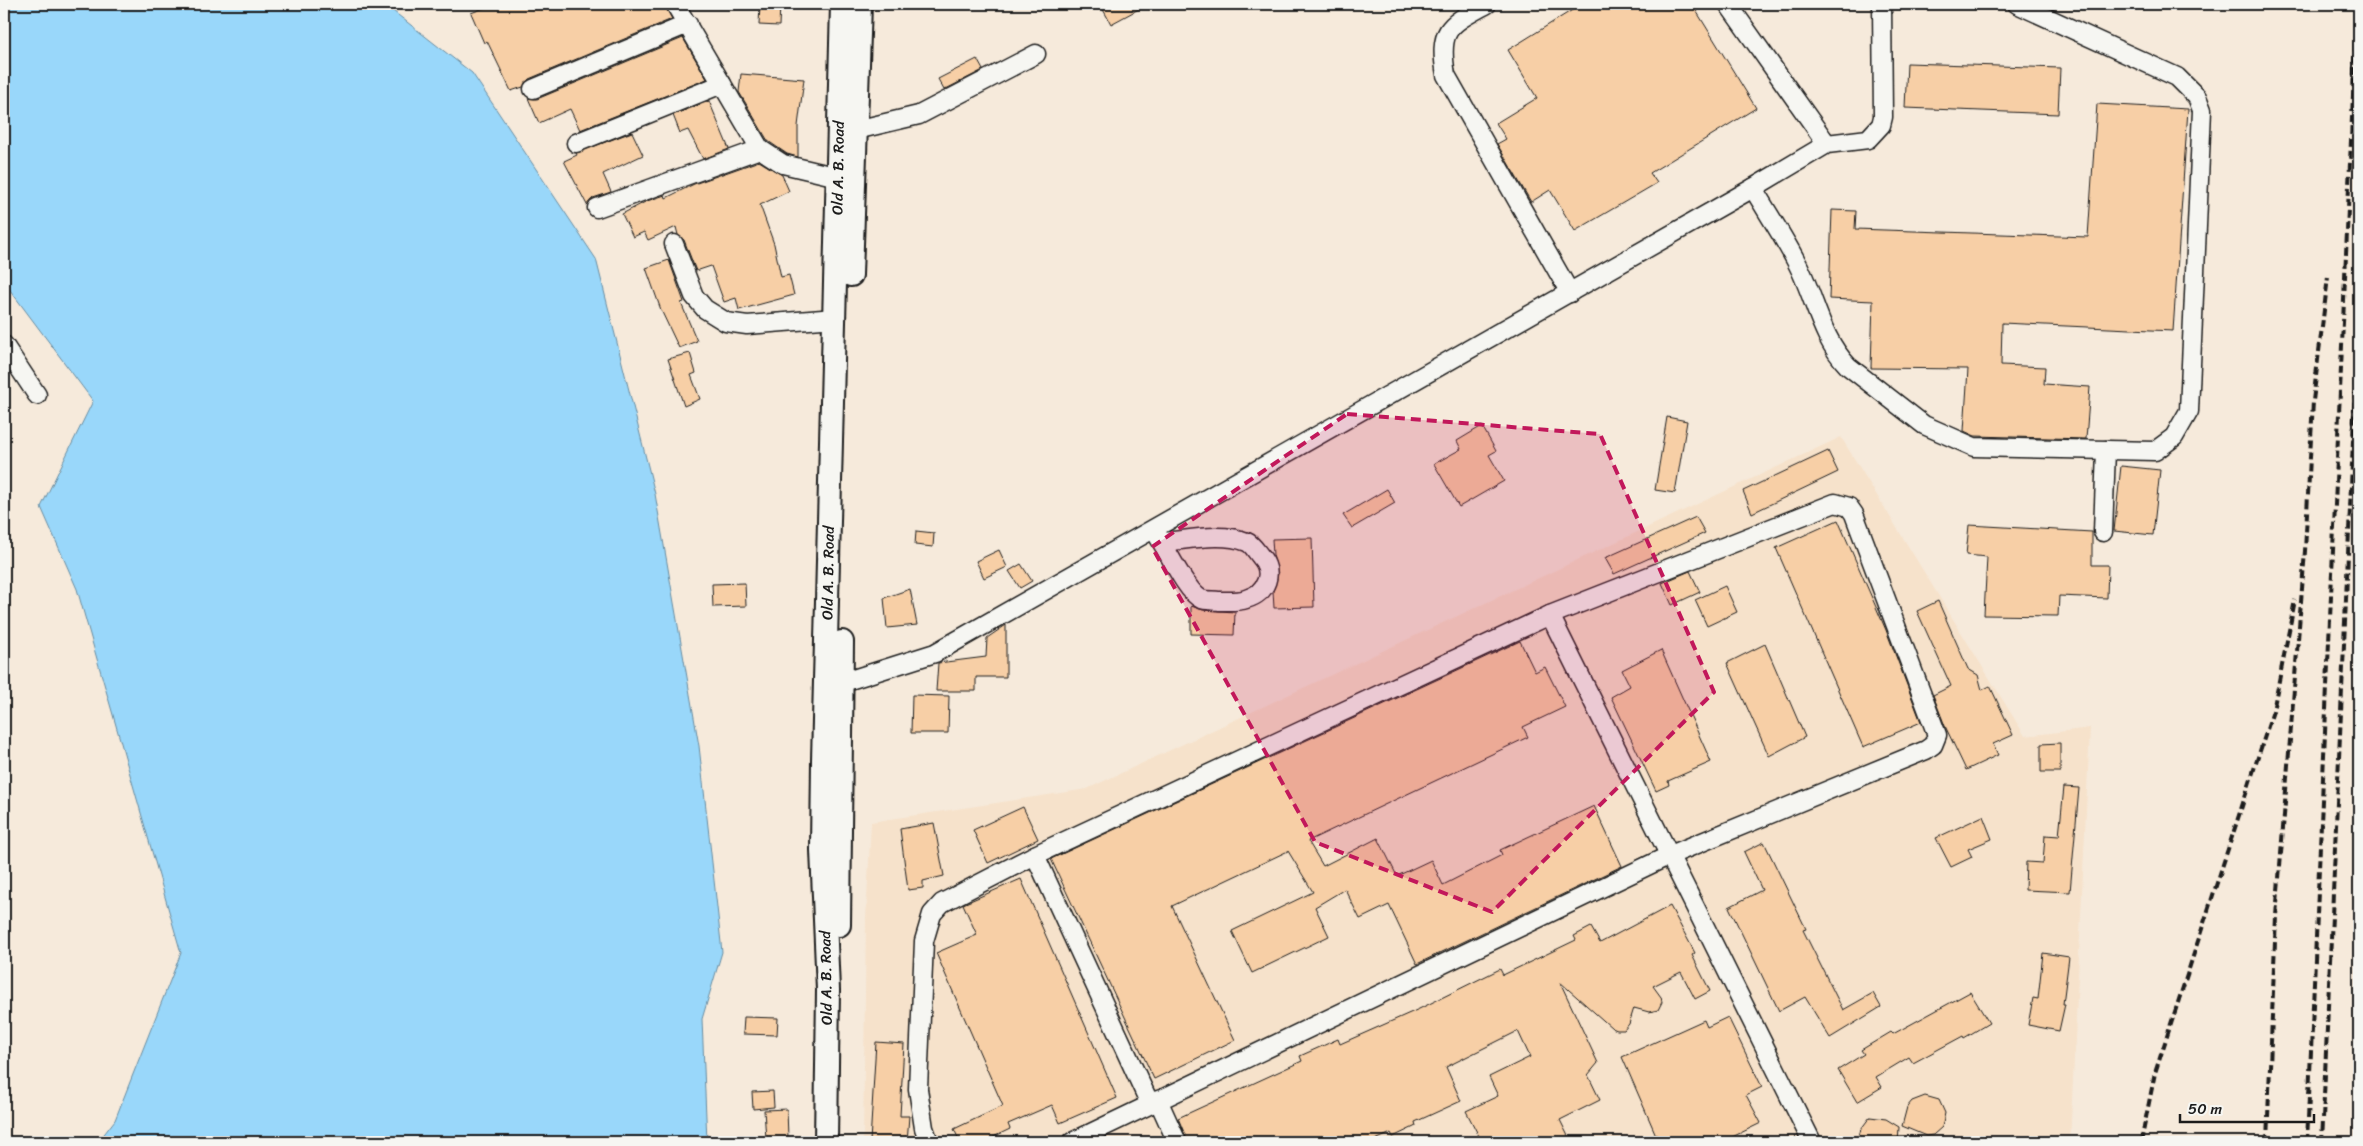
<svg xmlns="http://www.w3.org/2000/svg" width="2363" height="1146" viewBox="0 0 2363 1146" font-family="Sriracha,sans-serif">
<style>
.built{fill:#f6e2cb}
.water{fill:#99d7fa;stroke:#678ca1}
.building{fill:#f7cfa6;stroke:#1c1c1c}
.lines{fill:none;stroke-linecap:round;stroke-linejoin:round}
.minor-casing{stroke:#1c1c1c;stroke-width:21}
.major-casing{stroke:#1c1c1c;stroke-width:26}
.minor{stroke:#f6f6f2;stroke-width:18}
.major{stroke:#f6f6f2;stroke-width:22}
.rail{stroke:#1c1c1c;stroke-width:4;stroke-dasharray:8 4;stroke-linecap:butt}
.marked{fill:#c2185b;fill-opacity:0.2;stroke:#c2185b;stroke-width:4;stroke-dasharray:10 6;stroke-linejoin:round}
.labels{text-anchor:middle;dominant-baseline:central;stroke-width:5;stroke-linejoin:round;paint-order:stroke}
.street-label{font-size:15px;fill:#1c1c1c;stroke:#f6f6f2}
</style>
<rect width="100%" height="100%" fill="#f6eadb"/>
<filter id="ink" filterUnits="userSpaceOnUse"><feTurbulence type="fractalNoise" baseFrequency=".02" numOctaves="2"/><feDisplacementMap in="SourceGraphic" scale="10" xChannelSelector="R" yChannelSelector="G"/><feConvolveMatrix kernelMatrix="1 2 1 2 8 2 1 2 1" color-interpolation-filters="sRGB"/></filter>
<g filter="url(#ink)">
<polygon class="built" points="1841,437 2025,736 2090,728 2070,1142 863,1142 866,919 871,822 1087,789"/>
<polygon class="water" points="4,4 384,4 472,73 596,259 655,494 699,746 722,952 702,1019 707,1142 98,1142 115,1120 181,953 77,589 41,507 93,401 4,282"/>
<g class="building">
<polygon points="494,4 664,4 672,19 529,79 523,87 511,91 487,41 484,43 471,13"/>
<polygon points="760,4 780,4 779,26 759,25"/>
<polygon points="1100,4 1148,4 1111,24"/>
<polygon points="1582,4 1692,4 1756,108 1650,173 1657,183 1575,231 1550,190 1531,202 1497,144 1506,139 1496,123 1537,98 1508,50"/>
<polygon points="683,38 707,79 580,130 570,109 539,123 528,98 537,99"/>
<polygon points="977,59 983,70 944,90 938,79"/>
<polygon points="1907,63 2060,68 2058,114 1905,108"/>
<polygon points="741,74 804,79 798,126 798,157 787,154 768,141 739,92"/>
<polygon points="709,101 729,149 703,159 688,130 680,133 673,115"/>
<polygon points="2097,104 2188,109 2173,331 2002,323 2001,365 2045,367 2044,384 2090,387 2086,439 1975,436 1964,431 1968,369 1871,368 1873,301 1829,299 1832,210 1856,211 1855,229 2088,237"/>
<polygon points="632,132 643,155 603,174 611,192 593,198 587,205 564,161 577,155 576,153"/>
<polygon points="759,161 782,175 789,191 760,205 774,244 781,277 789,275 794,295 739,310 736,298 724,302 711,266 696,271 684,240 678,235 676,227 648,240 644,232 633,237 622,214 647,201 665,195 666,198 694,184"/>
<polygon points="669,260 684,302 681,303 697,341 679,348 661,310 646,268"/>
<polygon points="690,353 696,373 691,375 700,399 684,406 668,359"/>
<polygon points="1667,417 1687,421 1675,493 1655,490"/>
<polygon points="1482,426 1496,451 1489,455 1504,481 1459,507 1434,464 1461,449 1457,441"/>
<polygon points="1828,451 1838,472 1752,513 1743,491"/>
<polygon points="2121,466 2160,470 2153,535 2114,531"/>
<polygon points="1387,489 1395,503 1352,528 1343,515"/>
<polygon points="1696,517 1705,533 1614,574 1605,558"/>
<polygon points="1838,520 1886,630 1921,722 1863,747 1776,548"/>
<polygon points="1969,525 2092,532 2092,565 2108,565 2107,598 2059,596 2058,616 1984,615 1987,557 1966,555"/>
<polygon points="916,531 934,533 933,547 915,545"/>
<polygon points="1312,538 1314,607 1274,608 1273,591 1278,574 1273,555 1272,539"/>
<polygon points="999,550 1007,567 984,578 976,561"/>
<polygon points="1021,564 1032,581 1020,588 1009,571"/>
<polygon points="1690,571 1700,592 1672,605 1662,583"/>
<polygon points="745,583 746,606 713,607 712,584"/>
<polygon points="1725,586 1737,612 1707,626 1695,600"/>
<polygon points="910,589 917,625 887,628 884,598"/>
<polygon points="1938,601 1968,669 1978,675 1982,690 1990,686 2013,735 1993,744 1998,755 1966,770 1945,726 1933,695 1951,686 1917,611"/>
<polygon points="1191,606 1203,610 1235,612 1234,635 1191,634"/>
<polygon points="1006,625 1006,677 976,677 976,691 936,691 938,663 986,657 987,638"/>
<polygon points="1520,641 1535,672 1545,667 1565,707 1523,727 1528,737 1308,841 1323,866 1378,838 1397,876 1431,860 1443,885 1502,855 1500,850 1594,806 1622,866 1417,964 1389,905 1360,919 1345,889 1315,907 1329,936 1252,973 1232,931 1313,892 1288,851 1172,906 1235,1040 1154,1079 1051,859"/>
<polygon points="1765,644 1805,737 1769,756 1727,663"/>
<polygon points="1661,650 1711,762 1668,781 1669,785 1656,791 1611,697 1630,686 1622,670"/>
<polygon points="912,695 949,696 948,733 911,733"/>
<polygon points="2060,743 2060,772 2041,772 2041,744"/>
<polygon points="2064,787 2079,788 2070,892 2025,890 2026,862 2043,863 2045,835 2059,836"/>
<polygon points="1023,807 1038,839 988,863 973,830"/>
<polygon points="1983,816 1992,839 1968,849 1972,857 1951,867 1936,838"/>
<polygon points="934,823 944,876 923,881 923,888 908,890 900,829"/>
<polygon points="1764,842 1806,929 1803,930 1843,1010 1873,993 1881,1007 1830,1038 1805,997 1779,1011 1729,907 1762,890 1744,852"/>
<polygon points="1021,879 1117,1098 1060,1123 1052,1105 1008,1124 1010,1129 983,1142 960,1142 954,1129 1003,1106 936,953 977,935 963,904"/>
<polygon points="1670,906 1695,953 1692,955 1710,991 1695,999 1681,972 1653,986 1661,997 1662,1002 1658,1010 1649,1012 1634,1008 1629,1024 1624,1030 1617,1030 1612,1028 1560,982 1598,1063 1588,1075 1600,1100 1560,1120 1571,1142 1482,1142 1466,1111 1498,1096 1489,1077 1530,1057 1518,1031 1446,1067 1461,1101 1415,1122 1416,1126 1393,1137 1391,1133 1371,1142 1188,1142 1178,1118 1302,1061 1300,1056 1338,1039 1340,1044 1419,1009 1500,969 1503,975 1576,940 1574,936 1591,927 1600,943"/>
<polygon points="2043,953 2069,957 2063,1004 2065,1004 2059,1031 2028,1025 2033,998 2038,999"/>
<polygon points="1970,992 1989,1023 1964,1038 1963,1036 1913,1063 1909,1057 1876,1077 1882,1087 1857,1102 1838,1070 1864,1054 1861,1050 1891,1032 1893,1034"/>
<polygon points="744,1017 778,1018 777,1035 743,1034"/>
<polygon points="1728,1017 1762,1087 1746,1095 1761,1123 1722,1142 1659,1142 1622,1057 1704,1020 1707,1027"/>
<polygon points="876,1042 904,1044 900,1116 909,1116 907,1142 870,1142"/>
<polygon points="773,1091 774,1107 753,1109 752,1092"/>
<polygon points="1925,1096 1939,1100 1945,1113 1942,1127 1933,1135 1926,1136 1902,1126 1907,1107 1912,1101"/>
<polygon points="787,1109 788,1138 766,1139 764,1110"/>
<polygon points="1870,1117 1886,1119 1899,1127 1898,1142 1857,1142 1861,1129"/>
</g>
<g class="lines">
<g class="minor-casing">
<g id="minor">
<polyline points="675,4 760,149 783,164 838,177"/>
<path d="M1487,4C1449,25 1438,28 1446,75L1570,293"/>
<polyline points="1728,4 1827,144"/>
<polyline points="533,89 688,24"/>
<polyline points="856,130 919,115 1036,54"/>
<polyline points="576,143 722,84"/>
<path d="M1753,188C1767,212 1783,236 1796,261C1815,296 1820,337 1848,366L1924,425L1974,447L2155,451L2174,437L2189,411L2202,110L2197,97L2177,77L2017,4"/>
<polyline points="597,208 760,149"/>
<polyline points="674,244 694,296 705,309 726,322 747,325 835,318"/>
<polyline points="4,345 37,395"/>
<path d="M1154,530C1166,546 1185,591 1201,599C1206,601 1214,600 1219,601C1228,601 1238,602 1246,599C1267,593 1275,572 1260,556C1256,551 1252,544 1247,542C1222,532 1189,540 1163,542"/>
<polyline points="2103,532 2106,450"/>
<polyline points="831,686 935,653 1753,188 1827,144 1868,139 1881,125 1883,117 1882,4"/>
<polyline points="1158,1100 1177,1142"/>
<polyline points="1150,1104 1035,855 1550,615 1812,1142"/>
<polyline points="929,1142 924,1128 918,1089 924,941 932,914 942,903 1035,855"/>
<polyline points="1072,1142 1668,856 1926,750 1933,745 1937,735 1854,514 1849,507 1835,503 1550,615"/>
</g>
</g>
<g class="major-casing">
<g id="major">
<polyline points="851,275 860,4"/>
<polyline points="839,925 842,642"/>
<polyline points="826,1142 828,990 822,850 823,760 842,4"/>
</g>
</g>
<use href="#minor" class="minor"/>
<use href="#major" class="major"/>
<g class="rail">
<polyline points="2141,1142 2155,1073 2273,711 2295,600"/>
<polyline points="2267,1142 2276,916 2305,551 2313,401 2328,277"/>
<polyline points="2307,1142 2357,4"/>
<polyline points="2322,1142 2359,305"/>
</g>
</g>
</g>
<path class="marked" d="M1347,414L1600,434L1714,692L1492,912L1315,842L1152,547Z"/>
<g class="labels">
<g class="street-label">
<text transform="translate(838 168) rotate(-89)">Old A. B. Road</text>
<text transform="translate(828 573) rotate(-89)">Old A. B. Road</text>
<text transform="translate(826 978) rotate(-91)">Old A. B. Road</text>
</g>
</g>
<rect width="2363" height="1146" fill="none" stroke="#f6f6f2" stroke-width="20"/>
<rect x="10" y="10" width="2343" height="1126" fill="none" stroke="#1c1c1c" stroke-width="2" filter="url(#ink)"/>
<path d="M2180 1114v8h134v-8" fill="none" stroke="#1c1c1c" stroke-width="2.5"/>
<text x="2188" y="1114" font-size="15" fill="#1c1c1c" stroke="#f6f6f2" stroke-width="4" paint-order="stroke">50 m</text>
</svg>
